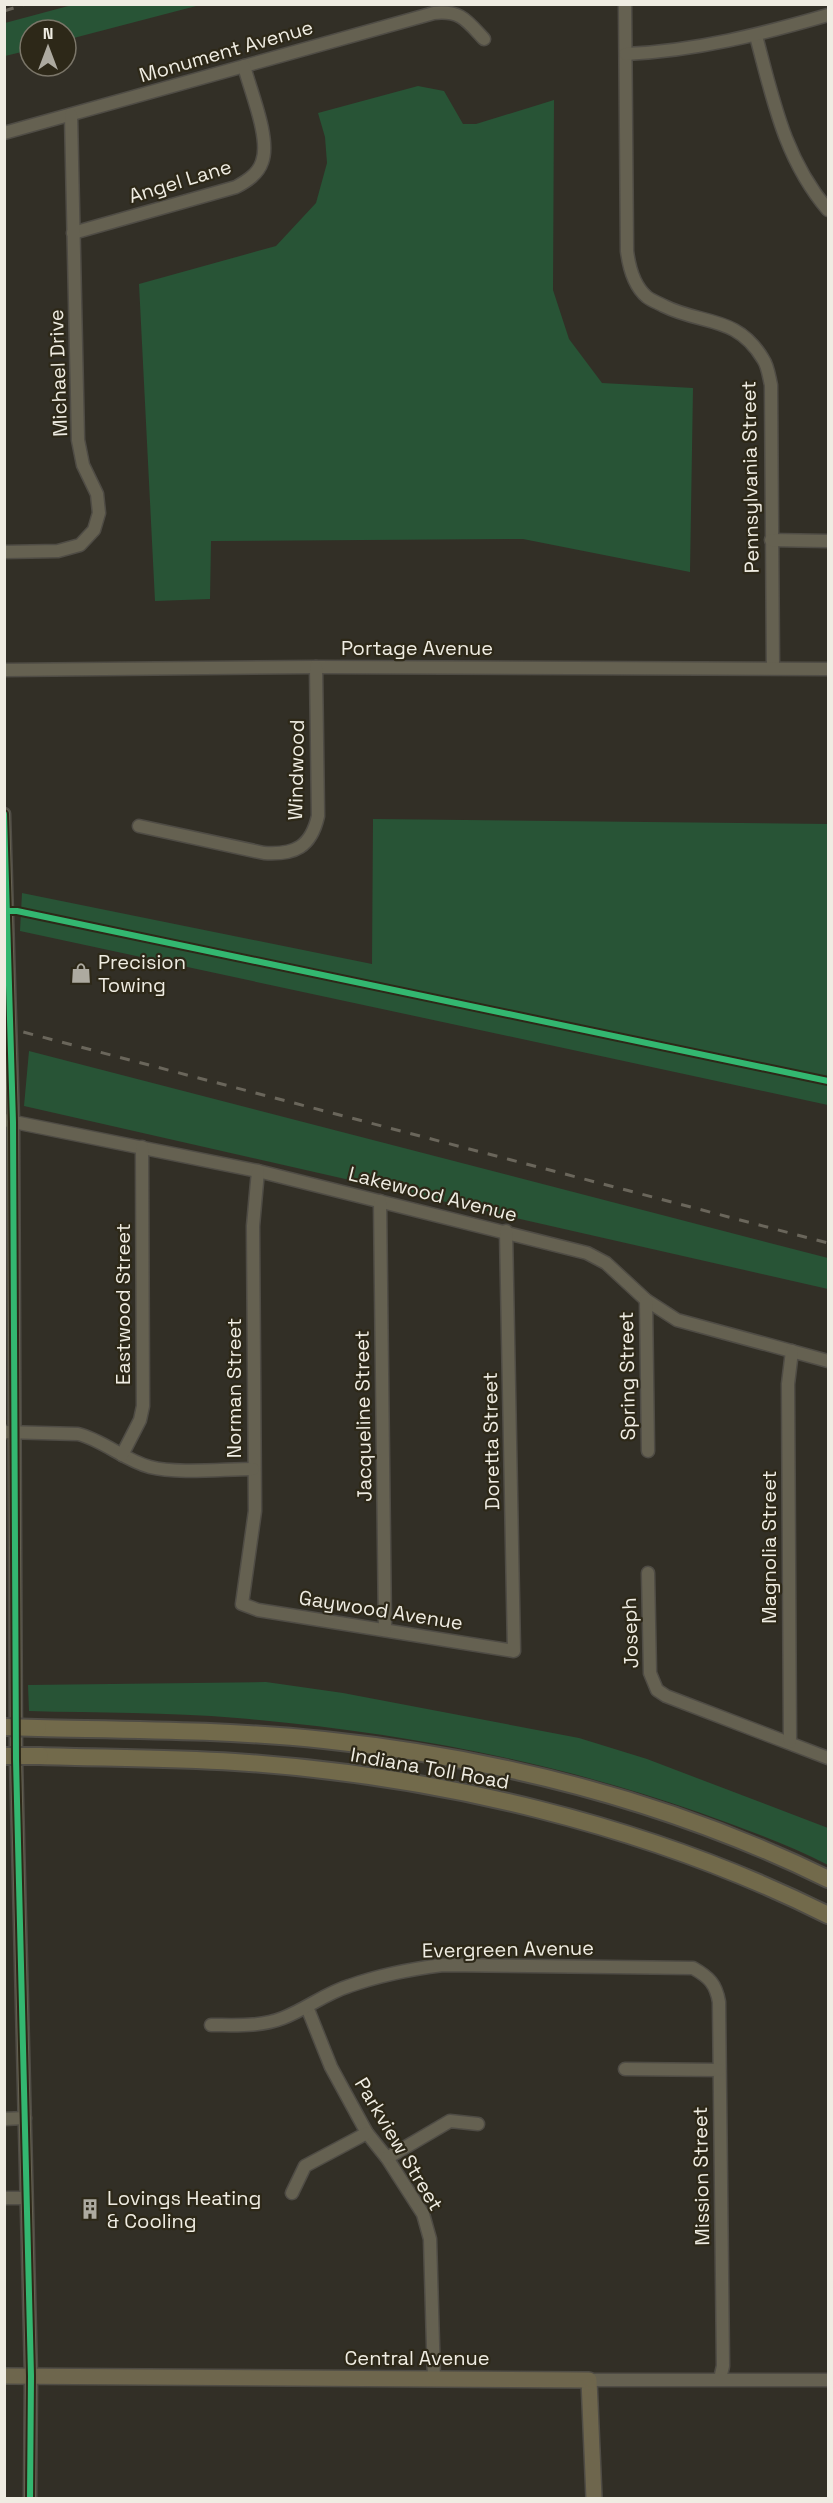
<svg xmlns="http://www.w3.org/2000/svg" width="833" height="2503" viewBox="0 0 833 2503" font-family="'Space Grotesk',sans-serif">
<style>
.green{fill:#285436}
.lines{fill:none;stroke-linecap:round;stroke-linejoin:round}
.minor-casing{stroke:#4f4c45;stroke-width:15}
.major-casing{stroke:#4f4c45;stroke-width:18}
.highway-casing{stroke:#4f4c45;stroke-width:20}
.minor{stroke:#656151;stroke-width:12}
.major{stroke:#6e664d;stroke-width:15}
.highway{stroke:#726a4b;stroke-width:16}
.rail{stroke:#6a665b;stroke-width:3;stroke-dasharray:10 10;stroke-linecap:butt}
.highway-bridge-casing{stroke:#4f4c45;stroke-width:20;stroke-linecap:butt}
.highway-bridge{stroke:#726a4b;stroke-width:16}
.cycleway-casing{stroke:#2d2818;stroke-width:10}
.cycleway{stroke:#33b770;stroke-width:6}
.labels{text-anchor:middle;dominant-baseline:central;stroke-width:4.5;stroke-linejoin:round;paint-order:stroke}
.street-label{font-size:20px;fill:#efece2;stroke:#2d2818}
.poi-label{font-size:20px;fill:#efece2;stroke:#2d2818;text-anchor:start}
</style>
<rect width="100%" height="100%" fill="#322f26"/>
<g class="green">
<polygon points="72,5 72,4 200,5 66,40 66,30 30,30 30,50 5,56 5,23"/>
<polygon points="418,86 444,91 463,124 476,124 554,100 553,290 569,339 602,383 693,388 690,572 523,539 211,541 210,599 155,601 139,284 276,246 316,203 327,163 325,137 318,113"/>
<polygon points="373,819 828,824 828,1105 20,931 22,893 372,964"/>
<polygon points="29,1051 828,1258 828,1289 24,1106"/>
<path d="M266,1682L343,1693L579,1738L647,1759L828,1828V1865C787,1844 742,1828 698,1812C549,1760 394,1731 237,1718C168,1712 98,1713 29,1711L28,1685Z"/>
</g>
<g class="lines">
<g class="minor-casing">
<g id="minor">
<path d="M625,4L627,251C629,267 634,286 647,297C652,301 659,303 664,306C702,325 737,315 763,359C768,366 769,377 771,385L773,668"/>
<path d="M756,36C773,99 784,158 828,210"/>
<path d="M626,54C696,51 762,34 828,15"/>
<path d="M4,133L434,13C461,10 467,21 484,39"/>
<path d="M73,233L236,187C247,181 258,174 262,162C271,139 250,90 244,66"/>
<polyline points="771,540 828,541"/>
<polyline points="4,552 58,551 80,545 94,530 99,513 97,494 83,465 78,440 71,115"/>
<polyline points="4,670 316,667 828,669"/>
<polyline points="4,814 13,1122 16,1760 31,2376 30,2498"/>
<path d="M139,826L264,853C295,855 311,847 318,816L316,667"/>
<polyline points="4,1120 258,1171 587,1253 606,1263 646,1300 677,1320 828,1361"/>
<polyline points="258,1171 253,1226 255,1511 242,1604 258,1610 514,1651 506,1231"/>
<polyline points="380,1201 385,1630"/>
<polyline points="646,1300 648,1451"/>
<path d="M4,1432L78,1434C103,1440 124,1460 150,1467C177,1474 224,1469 253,1469"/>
<polyline points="122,1455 140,1420 143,1406 142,1147"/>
<polyline points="648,1573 650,1673 657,1690 666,1696 828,1758"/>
<polyline points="790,1742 788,1384 792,1351"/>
<polyline points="307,2007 331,2067 367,2133 387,2158 423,2214 430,2239 434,2380"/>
<path d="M211,2025C235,2025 260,2027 283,2018C306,2009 326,1993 349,1986C380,1975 411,1969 443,1965L693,1968C709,1977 716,1984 719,2002L723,2366L720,2379"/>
<polyline points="625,2069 719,2070"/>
<polyline points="4,2119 25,2118"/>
<polyline points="387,2158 450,2121 478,2124"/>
<polyline points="292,2193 305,2166 367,2133"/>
<polyline points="4,2198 26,2198"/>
<polyline points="589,2380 828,2380"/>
</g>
</g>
<g class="major-casing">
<polyline id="major" points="4,2376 589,2380 594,2498"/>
</g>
<g class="highway-casing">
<g id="highway">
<path d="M38,1728C133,1730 229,1730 324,1740C497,1758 671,1802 828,1879"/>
<path d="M40,1756C105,1758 170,1758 235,1762C436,1775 648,1825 828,1915"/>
</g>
</g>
<use href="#minor" class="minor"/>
<use href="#major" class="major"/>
<use href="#highway" class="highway"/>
<g class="rail">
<polyline points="4,11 26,4"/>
<polyline points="4,1027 828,1243"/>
</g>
<g class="highway-bridge-casing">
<g id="highway-bridge">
<polyline points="4,1727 38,1728"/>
<polyline points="4,1756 40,1756"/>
</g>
</g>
<use href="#highway-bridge" class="highway-bridge"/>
<g class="cycleway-casing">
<g id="cycleway">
<polyline points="4,814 13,1122 16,1760 31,2376 30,2498"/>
<polyline points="4,911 17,911 828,1081"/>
</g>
</g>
<use href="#cycleway" class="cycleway"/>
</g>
<defs>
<g id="shop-bare" transform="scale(1.62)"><path d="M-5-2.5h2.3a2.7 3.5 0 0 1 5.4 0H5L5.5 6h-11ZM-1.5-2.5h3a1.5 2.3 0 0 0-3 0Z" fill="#adaaa0" stroke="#2d2818" stroke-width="2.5" paint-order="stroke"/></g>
<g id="building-bare" transform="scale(1.62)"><path d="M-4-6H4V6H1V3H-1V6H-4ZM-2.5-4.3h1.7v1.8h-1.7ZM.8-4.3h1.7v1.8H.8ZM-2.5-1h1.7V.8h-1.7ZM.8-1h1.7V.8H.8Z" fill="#adaaa0" stroke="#2d2818" stroke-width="2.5" paint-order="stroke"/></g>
</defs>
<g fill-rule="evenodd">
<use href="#shop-bare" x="81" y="973"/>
<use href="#building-bare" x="90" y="2209"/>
</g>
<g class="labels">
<g class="street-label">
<text transform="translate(226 51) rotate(-16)">Monument Avenue</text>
<text transform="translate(180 181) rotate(-17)">Angel Lane</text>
<text transform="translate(58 373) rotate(-92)">Michael Drive</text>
<text transform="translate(750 477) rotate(-91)">Pennsylvania Street</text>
<text x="417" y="648">Portage Avenue</text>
<text transform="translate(296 770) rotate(-89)">Windwood</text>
<text transform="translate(433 1194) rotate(14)">Lakewood Avenue</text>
<text transform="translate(123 1304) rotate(-90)">Eastwood Street</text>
<text transform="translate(627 1376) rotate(-91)">Spring Street</text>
<text transform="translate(234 1388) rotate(-90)">Norman Street</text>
<text transform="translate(363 1416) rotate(-91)">Jacqueline Street</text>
<text transform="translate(491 1441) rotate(-91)">Doretta Street</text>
<text transform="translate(769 1547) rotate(-90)">Magnolia Street</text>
<text transform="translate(381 1610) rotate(9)">Gaywood Avenue</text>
<text transform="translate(630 1633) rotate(-92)">Joseph</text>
<text transform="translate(430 1768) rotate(10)">Indiana Toll Road</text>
<text transform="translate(508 1949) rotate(-1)">Evergreen Avenue</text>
<text transform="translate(399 2144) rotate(59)">Parkview Street</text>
<text transform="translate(701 2176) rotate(-91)">Mission Street</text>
<text x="417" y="2358">Central Avenue</text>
</g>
<g class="poi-label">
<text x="98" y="962">Precision<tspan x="98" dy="23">Towing</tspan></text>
<text x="107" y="2198">Lovings Heating<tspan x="107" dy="23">&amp; Cooling</tspan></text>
</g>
</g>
<rect width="833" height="2503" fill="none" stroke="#efece2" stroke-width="12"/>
<g transform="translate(48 48)"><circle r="28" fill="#2d2818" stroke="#7b7669" stroke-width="1.5"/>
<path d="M0-4.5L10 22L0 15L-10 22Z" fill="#adaaa0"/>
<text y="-9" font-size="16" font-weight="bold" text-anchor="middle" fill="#efece2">N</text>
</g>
</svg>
